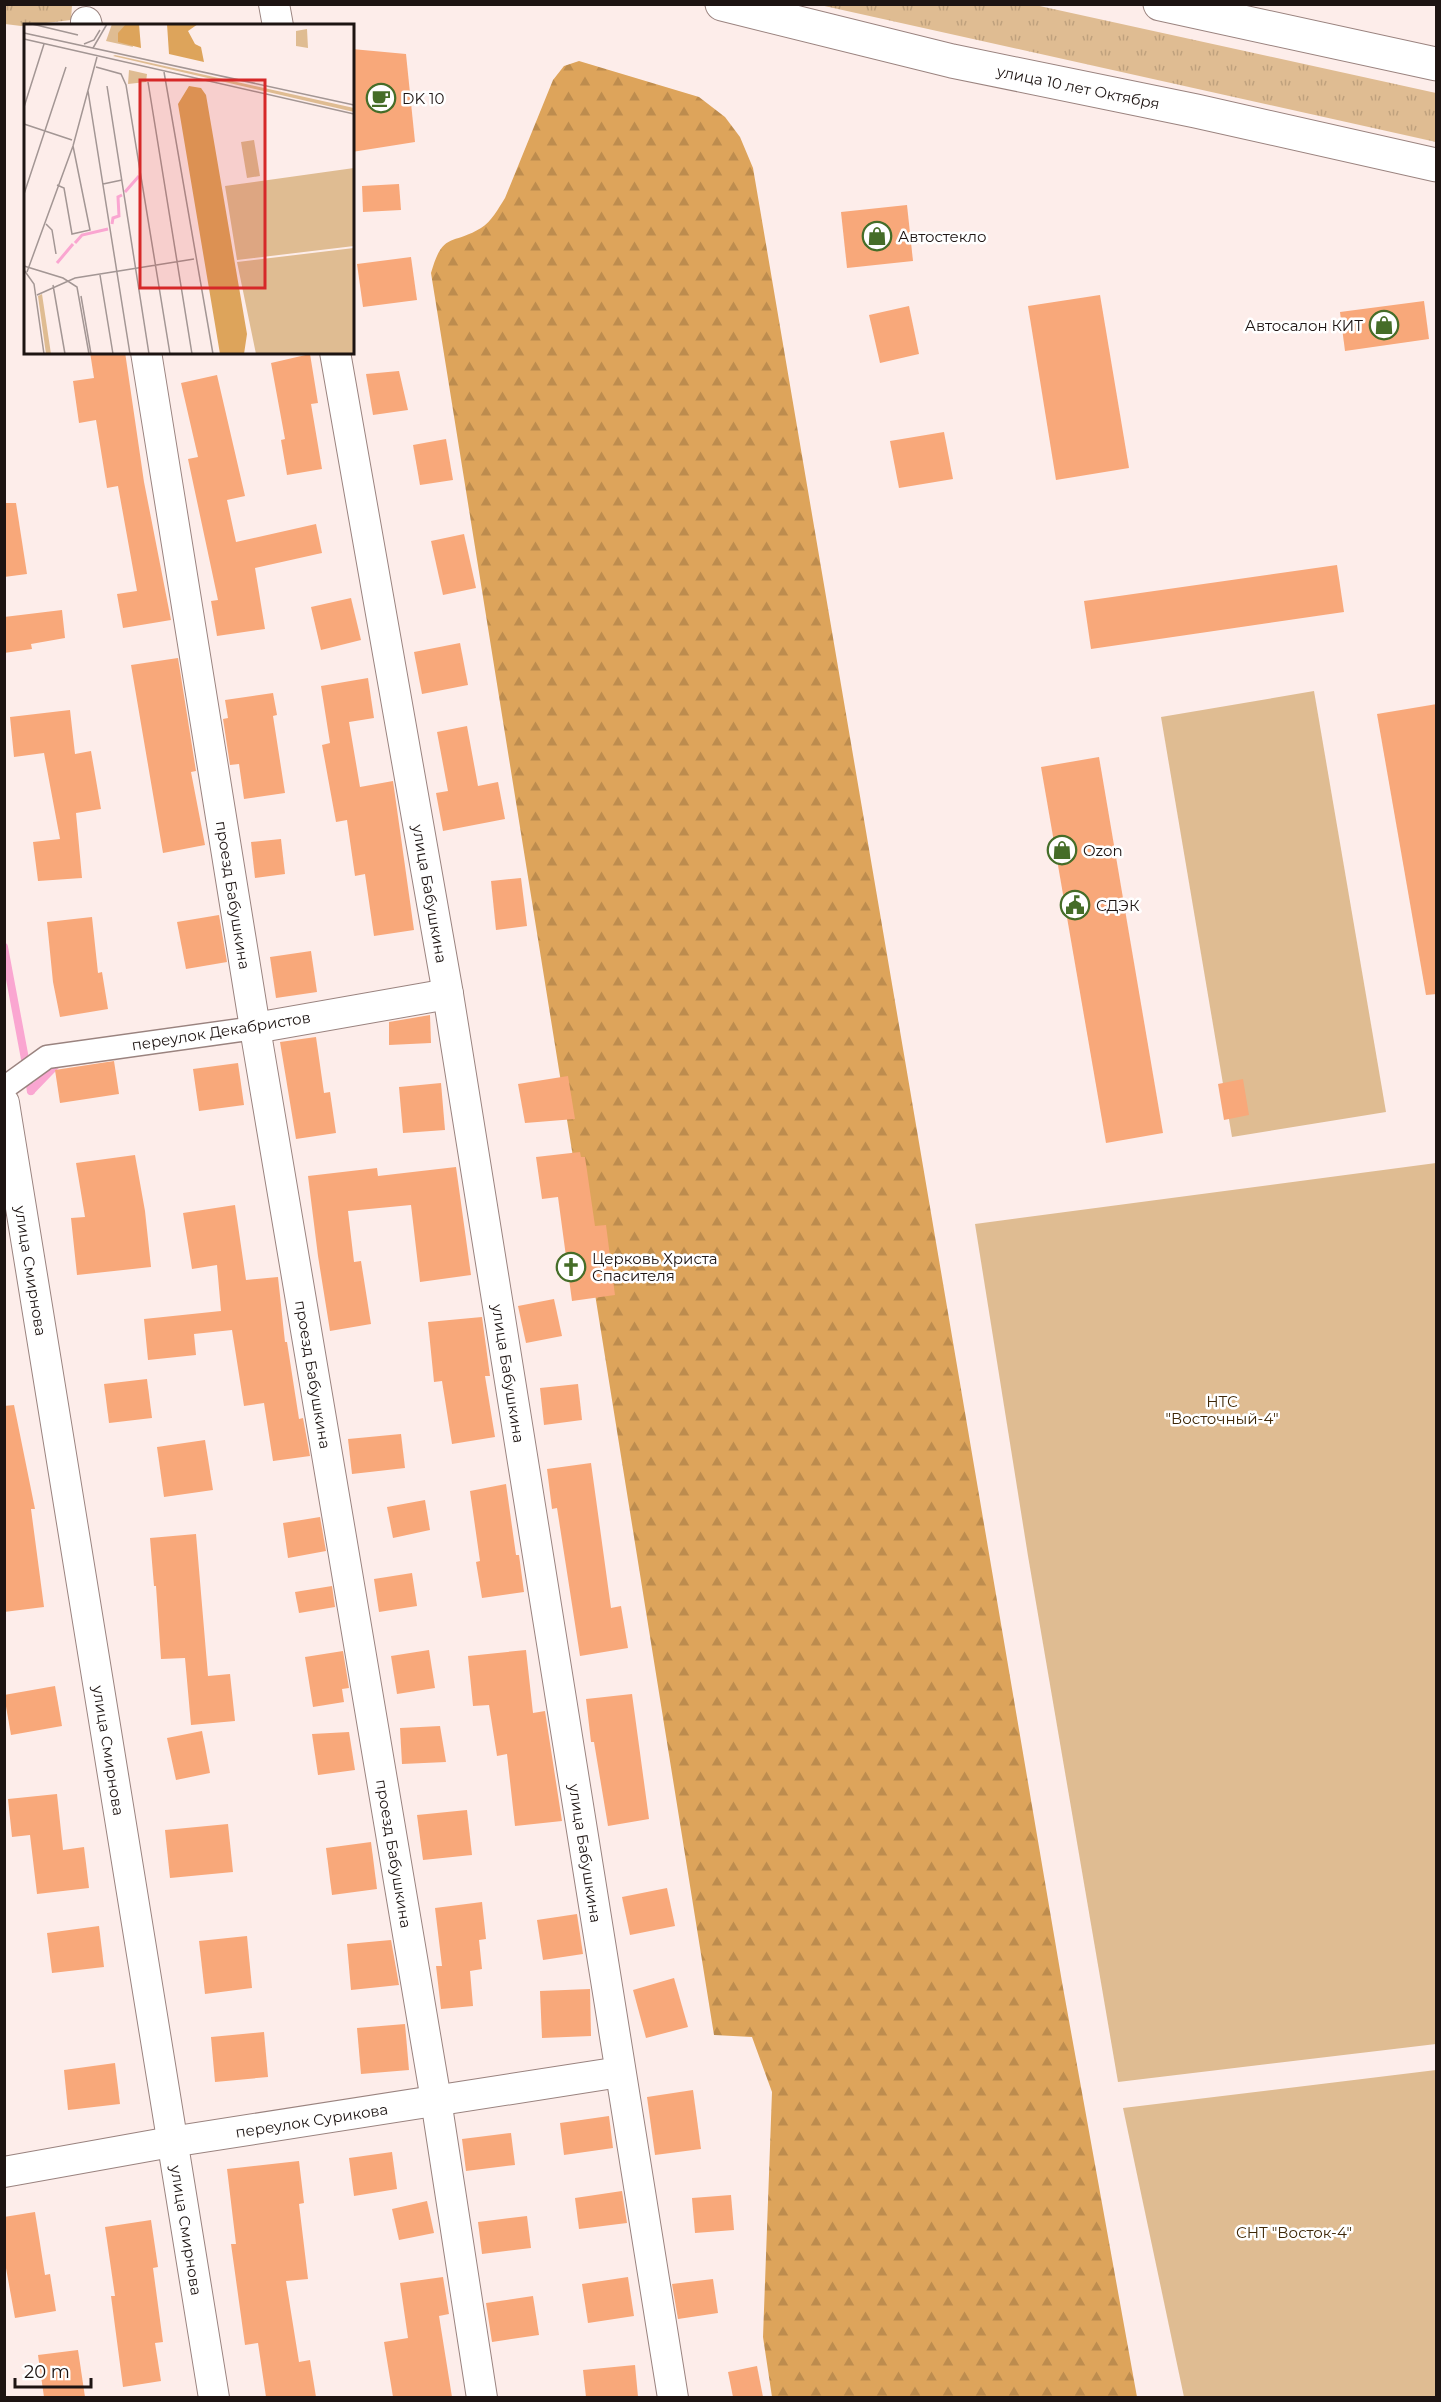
<svg xmlns="http://www.w3.org/2000/svg" width="1441" height="2402" viewBox="0 0 1441 2402" font-family="Montserrat,sans-serif">
<style>
.grass{fill:url(#grass-tufts)}
.forest{fill:url(#forest-firs)}
.green{fill:#dfbc92}
.lines{fill:none;stroke-linecap:round;stroke-linejoin:round}
.stream{stroke:#faa6d1;stroke-width:8}
.building{fill:#f8a87a}
.pedestrian-casing{stroke:#9a837f;stroke-width:25}
.minor-casing{stroke:#9a837f;stroke-width:32}
.primary-casing{stroke:#9a837f;stroke-width:35}
.pedestrian{stroke:#fff;stroke-width:22}
.minor{stroke:#fff;stroke-width:30}
.primary{stroke:#fff;stroke-width:33}
.labels{text-anchor:middle;dominant-baseline:central;stroke-width:5;stroke-linejoin:round;paint-order:stroke}
.street-label{font-size:15px;fill:#1d1412;stroke:#fff}
.poi-label{font-size:15px;fill:#1d1412;stroke:#fff;text-anchor:start}
.park-label{font-size:15px;fill:#3e2706;stroke:#fff}
.inset-river{fill:none;stroke:#faa6d1;stroke-width:3}
.inset-road{fill:none;stroke:#a39694;stroke-width:1.5}
.view{fill:#d62828;fill-opacity:0.15;stroke:#d62828;stroke-width:3}
.inset-edge{fill:none;stroke:#1d1412;stroke-width:3}
</style>
<defs>
<pattern id="grass-tufts" width="24" height="20" patternUnits="userSpaceOnUse" patternTransform="scale(1.5)"><rect width="24" height="20" fill="#dfbc92"/><path d="M3 7l-1-3M5 7V3M7 7l1-3M15 17l-1-3M17 17v-4M19 17l1-3" fill="none" stroke="#bfa17d"/></pattern>
<pattern id="forest-firs" width="22" height="20" patternUnits="userSpaceOnUse" patternTransform="scale(1.5)"><rect width="22" height="20" fill="#dda45b"/><path d="M5 1l3.5 6h-7zM16 11l3.5 6h-7z" fill="#bd8c4e"/></pattern>
</defs>
<rect width="100%" height="100%" fill="#fdedea"/>
<g class="grass">
<polygon points="5,4 72,5 71,20 21,26 5,24"/>
<polygon points="820,5 1035,5 1436,93 1436,142"/>
</g>
<path class="forest" d="M579,61L699,97L725,117L740,137L753,168L1062,1982L1137,2397H772L763,2337L772,2092L752,2037L714,2035L431,273C443,231 451,246 481,228C492,221 498,209 505,198L553,80L564,66Z"/>
<g class="green">
<polygon points="1314,691 1386,1112 1232,1137 1161,717"/>
<polygon points="1436,1163 1436,2044 1118,2082 1028,1556 975,1224"/>
<polygon points="1436,2070 1436,2397 1184,2397 1123,2108"/>
</g>
<g class="lines">
<g class="stream">
<polyline points="4,947 31,1091"/>
<polyline points="31,1091 59,1062"/>
</g>
</g>
<g class="building">
<polygon points="352,49 406,54 415,142 352,152"/>
<polygon points="399,184 401,210 363,212 362,186"/>
<polygon points="907,205 913,261 847,268 841,212"/>
<polygon points="411,257 417,300 363,307 357,264"/>
<polygon points="1100,295 1129,468 1056,480 1028,306"/>
<polygon points="1424,301 1429,339 1345,351 1340,312"/>
<polygon points="909,306 919,354 880,363 869,315"/>
<polygon points="90,352 125,352 144,482 171,620 123,628 117,594 137,591 118,486 107,488 96,420 79,423 73,381 94,378"/>
<polygon points="310,354 318,403 311,404 322,469 287,475 281,440 285,439 271,363"/>
<polygon points="399,371 408,410 373,415 366,374"/>
<polygon points="217,375 245,496 227,500 236,542 316,524 322,553 255,568 265,629 217,636 211,601 218,600 188,459 198,457 181,383"/>
<polygon points="944,432 953,479 899,488 890,441"/>
<polygon points="446,439 453,480 420,485 413,445"/>
<polygon points="4,503 16,503 27,574 4,577"/>
<polygon points="464,534 476,588 443,595 431,541"/>
<polygon points="1337,565 1344,612 1091,649 1084,601"/>
<polygon points="351,598 361,640 321,650 311,607"/>
<polygon points="62,610 65,638 31,644 32,649 4,653 4,617"/>
<polygon points="460,643 468,685 422,694 414,652"/>
<polygon points="178,658 196,771 191,772 205,845 163,853 131,665"/>
<polygon points="368,678 374,718 349,722 360,787 393,781 414,930 374,936 365,874 355,876 347,820 336,822 322,745 330,743 321,686"/>
<polygon points="273,693 277,715 273,716 285,793 244,799 239,764 230,765 223,719 228,718 225,700"/>
<polygon points="1437,704 1437,994 1426,995 1377,714"/>
<polygon points="70,710 75,754 91,751 101,809 76,813 82,878 38,881 33,842 60,839 44,753 14,757 10,717"/>
<polygon points="467,726 478,786 498,782 505,819 443,831 436,793 448,791 437,732"/>
<polygon points="1099,757 1163,1133 1106,1143 1041,767"/>
<polygon points="281,839 285,874 255,878 251,842"/>
<polygon points="521,878 527,926 496,930 491,881"/>
<polygon points="219,915 227,962 186,969 177,922"/>
<polygon points="92,917 98,973 102,972 108,1009 60,1017 53,982 47,922"/>
<polygon points="311,951 317,992 276,998 270,957"/>
<polygon points="430,1015 431,1043 389,1045 389,1022"/>
<polygon points="316,1037 324,1093 330,1092 336,1133 296,1139 280,1042"/>
<polygon points="114,1061 119,1094 60,1103 55,1070"/>
<polygon points="238,1063 244,1105 199,1111 193,1069"/>
<polygon points="568,1076 575,1119 525,1123 518,1084"/>
<polygon points="1243,1079 1249,1115 1224,1120 1218,1084"/>
<polygon points="441,1083 445,1130 403,1133 399,1087"/>
<polygon points="580,1152 581,1157 585,1157 595,1226 606,1225 615,1295 572,1301 558,1197 542,1199 536,1157"/>
<polygon points="135,1155 145,1211 151,1267 77,1275 71,1218 85,1217 76,1163"/>
<polygon points="456,1167 471,1275 420,1282 411,1205 348,1211 354,1262 361,1261 371,1324 330,1331 318,1256 308,1176 377,1168 378,1176"/>
<polygon points="235,1205 246,1280 278,1277 285,1342 287,1342 299,1419 303,1418 310,1456 273,1461 264,1403 244,1406 232,1330 194,1334 196,1355 148,1360 144,1319 221,1311 217,1265 192,1269 183,1213"/>
<polygon points="554,1299 562,1336 526,1343 518,1306"/>
<polygon points="482,1317 490,1376 485,1376 495,1437 452,1444 442,1381 434,1382 428,1322"/>
<polygon points="147,1379 152,1418 109,1423 104,1384"/>
<polygon points="578,1384 582,1420 544,1425 540,1388"/>
<polygon points="14,1405 35,1509 31,1509 44,1607 4,1612 4,1406"/>
<polygon points="401,1434 405,1468 352,1474 348,1439"/>
<polygon points="205,1440 213,1490 164,1497 157,1447"/>
<polygon points="591,1463 611,1608 621,1606 628,1648 580,1656 557,1508 552,1509 547,1469"/>
<polygon points="506,1484 516,1555 519,1555 524,1592 482,1598 476,1562 480,1561 470,1491"/>
<polygon points="425,1500 430,1530 393,1538 387,1507"/>
<polygon points="320,1517 326,1551 288,1558 283,1523"/>
<polygon points="196,1534 208,1676 230,1674 235,1721 191,1725 185,1658 161,1659 156,1586 154,1586 150,1538"/>
<polygon points="412,1573 417,1606 379,1612 374,1579"/>
<polygon points="332,1586 335,1607 299,1613 295,1592"/>
<polygon points="429,1650 435,1688 397,1694 391,1656"/>
<polygon points="526,1650 533,1713 545,1711 562,1821 515,1826 507,1754 497,1756 489,1705 473,1706 468,1656"/>
<polygon points="343,1651 349,1688 342,1689 344,1702 313,1707 305,1657"/>
<polygon points="55,1686 62,1726 11,1735 4,1695"/>
<polygon points="632,1694 649,1819 608,1826 594,1742 591,1742 586,1699"/>
<polygon points="440,1726 446,1762 402,1764 400,1728"/>
<polygon points="202,1731 210,1773 176,1780 167,1738"/>
<polygon points="349,1732 355,1770 318,1775 312,1734"/>
<polygon points="57,1794 63,1850 84,1847 89,1888 37,1894 30,1835 12,1837 8,1799"/>
<polygon points="467,1810 472,1855 423,1860 417,1815"/>
<polygon points="228,1824 233,1872 170,1878 165,1830"/>
<polygon points="371,1842 377,1889 332,1895 326,1848"/>
<polygon points="667,1888 675,1926 630,1935 622,1897"/>
<polygon points="482,1902 486,1939 479,1940 482,1969 470,1971 473,2006 441,2009 436,1966 442,1966 435,1908"/>
<polygon points="577,1914 583,1954 543,1960 537,1920"/>
<polygon points="99,1926 104,1967 52,1973 47,1933"/>
<polygon points="247,1936 252,1988 205,1994 199,1941"/>
<polygon points="391,1940 399,1985 351,1990 347,1944"/>
<polygon points="674,1978 688,2027 646,2038 633,1990"/>
<polygon points="590,1989 591,2036 542,2038 540,1991"/>
<polygon points="405,2024 409,2070 361,2074 357,2028"/>
<polygon points="264,2032 268,2077 215,2082 211,2037"/>
<polygon points="115,2063 120,2104 68,2110 64,2070"/>
<polygon points="693,2090 701,2149 655,2155 647,2097"/>
<polygon points="609,2116 613,2148 564,2155 560,2123"/>
<polygon points="511,2133 515,2165 466,2171 462,2139"/>
<polygon points="392,2152 397,2189 354,2196 349,2158"/>
<polygon points="299,2161 304,2203 299,2204 308,2279 286,2281 299,2362 310,2360 316,2397 266,2397 258,2343 245,2345 231,2244 236,2244 227,2169"/>
<polygon points="622,2191 627,2223 579,2229 575,2198"/>
<polygon points="731,2195 734,2230 695,2233 692,2198"/>
<polygon points="427,2201 434,2233 399,2240 392,2209"/>
<polygon points="35,2212 45,2275 50,2274 56,2311 15,2318 4,2257 4,2217"/>
<polygon points="527,2216 531,2248 482,2254 478,2222"/>
<polygon points="151,2220 158,2267 153,2268 163,2342 155,2343 161,2381 123,2387 111,2296 115,2296 105,2227"/>
<polygon points="443,2277 449,2314 439,2316 452,2397 393,2397 384,2342 408,2338 400,2283"/>
<polygon points="628,2277 634,2316 588,2323 582,2284"/>
<polygon points="713,2279 718,2313 678,2319 672,2284"/>
<polygon points="533,2296 539,2335 492,2342 486,2303"/>
<polygon points="78,2350 85,2397 44,2397 38,2355"/>
<polygon points="635,2365 638,2397 586,2397 583,2370"/>
<polygon points="757,2366 763,2397 733,2397 728,2372"/>
</g>
<g class="lines">
<g class="pedestrian-casing">
<polyline id="pedestrian" points="4,1088 47,1057 255,1028"/>
</g>
<g class="minor-casing">
<g id="minor">
<polyline points="274,4 278,26"/>
<polyline points="86,22 87,26"/>
<path id="s1" d="M146,352L255,1028L436,2100L482,2398"/>
<path id="s2" d="M335,352L448,994L673,2398"/>
<polyline points="255,1028 448,994"/>
<path id="s3" d="M4,1103L214,2398"/>
<path id="s4" d="M4,2172L171,2142L620,2072"/>
</g>
</g>
<g class="primary-casing">
<g id="primary">
<path id="s5" d="M722,4L952,61L1196,111L1436,165"/>
<polyline points="1160,4 1436,64"/>
</g>
</g>
<use href="#pedestrian" class="pedestrian"/>
<use href="#minor" class="minor"/>
<use href="#primary" class="primary"/>
</g>
<defs>
<g id="cafe-ring" transform="scale(1.5)"><circle r="9.5" fill="#fff" stroke="#456d28" stroke-width="1.5"/><path d="M-5.5-4.5H6V0H3Q3 3.5 0 3.5H-2.5Q-5.5 3.5-5.5 0ZM3-3.2v2h1.7v-2ZM-6 4.5H4V6H-6Z" fill="#456d28"/></g>
<g id="shop-ring" transform="scale(1.5)"><circle r="9.5" fill="#fff" stroke="#456d28" stroke-width="1.5"/><path d="M-5-2.5h2.3a2.7 3.5 0 0 1 5.4 0H5L5.5 6h-11ZM-1.5-2.5h3a1.5 2.3 0 0 0-3 0Z" fill="#456d28"/></g>
<g id="civic-ring" transform="scale(1.5)"><circle r="9.5" fill="#fff" stroke="#456d28" stroke-width="1.5"/><path d="M-.6-6.5H3V-4.5H.6V-3L4-1V1h2V6H-6V1h2V-1L-.6-3ZM-1.2 2.5V6h2.4V2.5Z" fill="#456d28"/></g>
<g id="church-ring" transform="scale(1.5)"><circle r="9.5" fill="#fff" stroke="#456d28" stroke-width="1.5"/><path d="M-1.2-6h2.4v3.5h3.3v2.4h-3.3V6h-2.4V-.1h-3.3v-2.4h3.3Z" fill="#456d28"/></g>
</defs>
<g fill-rule="evenodd">
<use href="#cafe-ring" x="381" y="98"/>
<use href="#shop-ring" x="877" y="236"/>
<use href="#shop-ring" x="1384" y="325"/>
<use href="#shop-ring" x="1062" y="850"/>
<use href="#civic-ring" x="1075" y="905"/>
<use href="#church-ring" x="571" y="1267"/>
</g>
<g class="labels">
<g class="street-label">
<text stroke="none"><textPath href="#s5" startOffset="366">улица 10 лет Октября</textPath></text>
<text stroke="none"><textPath href="#s2" startOffset="550">улица Бабушкина</textPath></text>
<text stroke="none"><textPath href="#s1" startOffset="550">проезд Бабушкина</textPath></text>
<text transform="translate(221 1031) rotate(-9)">переулок Декабристов</text>
<text stroke="none"><textPath href="#s3" startOffset="170">улица Смирнова</textPath></text>
<text stroke="none"><textPath href="#s2" startOffset="1036">улица Бабушкина</textPath></text>
<text stroke="none"><textPath href="#s1" startOffset="1036">проезд Бабушкина</textPath></text>
<text stroke="none"><textPath href="#s3" startOffset="656">улица Смирнова</textPath></text>
<text stroke="none"><textPath href="#s1" startOffset="1522">проезд Бабушкина</textPath></text>
<text stroke="none"><textPath href="#s2" startOffset="1522">улица Бабушкина</textPath></text>
<text stroke="none"><textPath href="#s4" startOffset="312">переулок Сурикова</textPath></text>
<text stroke="none"><textPath href="#s3" startOffset="1142">улица Смирнова</textPath></text>
</g>
<g class="poi-label">
<text x="402" y="98">DK 10</text>
<text x="898" y="236">Автостекло</text>
<text x="1363" y="325" text-anchor="end">Автосалон КИТ</text>
<text x="1083" y="850">Ozon</text>
<text x="1096" y="905">СДЭК</text>
<text x="592" y="1258">Церковь Христа<tspan x="592" dy="17">Спасителя</tspan></text>
</g>
<g class="park-label">
<text x="1222" y="1401">НТС<tspan x="1222" dy="17">"Восточный-4"</tspan></text>
<text x="1294" y="2232">СНТ "Восток-4"</text>
</g>
</g>
<g transform="translate(24 24)">
<rect width="330" height="330" fill="#fdedea"/>
<path d="M88,0H103L109,23L82,17ZM91,31L330,84V88L89,32ZM105,46L123,50L122,58L104,60ZM18,270L27,330H22L14,272Z" fill="#dfbc92"/>
<path d="M102,0H115L117,24L94,18V9ZM143,0H174L164,7L171,20L177,23L180,38L145,30ZM165,62L177,64L182,71L223,310L220,330H196L154,80Z" fill="#dda45b"/>
<path d="M283,5L284,24L272,22V7ZM230,116L236,152L223,154L217,118ZM330,144V222L213,236L201,162ZM330,224V330H232L213,238Z" fill="#dfbc92"/>
<path class="inset-river" d="M101,168L115,152M88,200L89,194L95,192L94,173L98,171M51,219L58,211L84,205M33,239L49,220"/>
<path class="inset-road" d="M8,0L54,11M0,9L330,81M0,15L330,90M60,20L70,16L76,6M69,24L83,0M72,43L97,50L102,61L146,330M140,48L189,330M124,58L168,330M83,62L125,330M64,67L106,330M0,83L20,20M0,100L48,116M79,160L98,156M33,161L40,164L48,210L66,206L49,122M0,170L42,43M22,200L28,206L32,230M0,242L39,254L53,263L65,330M0,246L10,260L20,330M3,248L49,122L73,33M76,251L89,330M29,261L41,330M13,271L51,254L170,235M57,272L67,330"/>
<path class="view" d="M116,56H241V264H116Z"/>
<rect width="330" height="330" class="inset-edge"/>
</g>
<rect width="1441" height="2402" fill="none" stroke="#1d1412" stroke-width="12"/>
<path d="M15 2378v9h76v-9" fill="none" stroke="#1d1412" stroke-width="3"/>
<text x="24" y="2378" font-size="18" fill="#1d1412" stroke="#ffffff" stroke-width="4.5" paint-order="stroke">20 m</text>
</svg>
